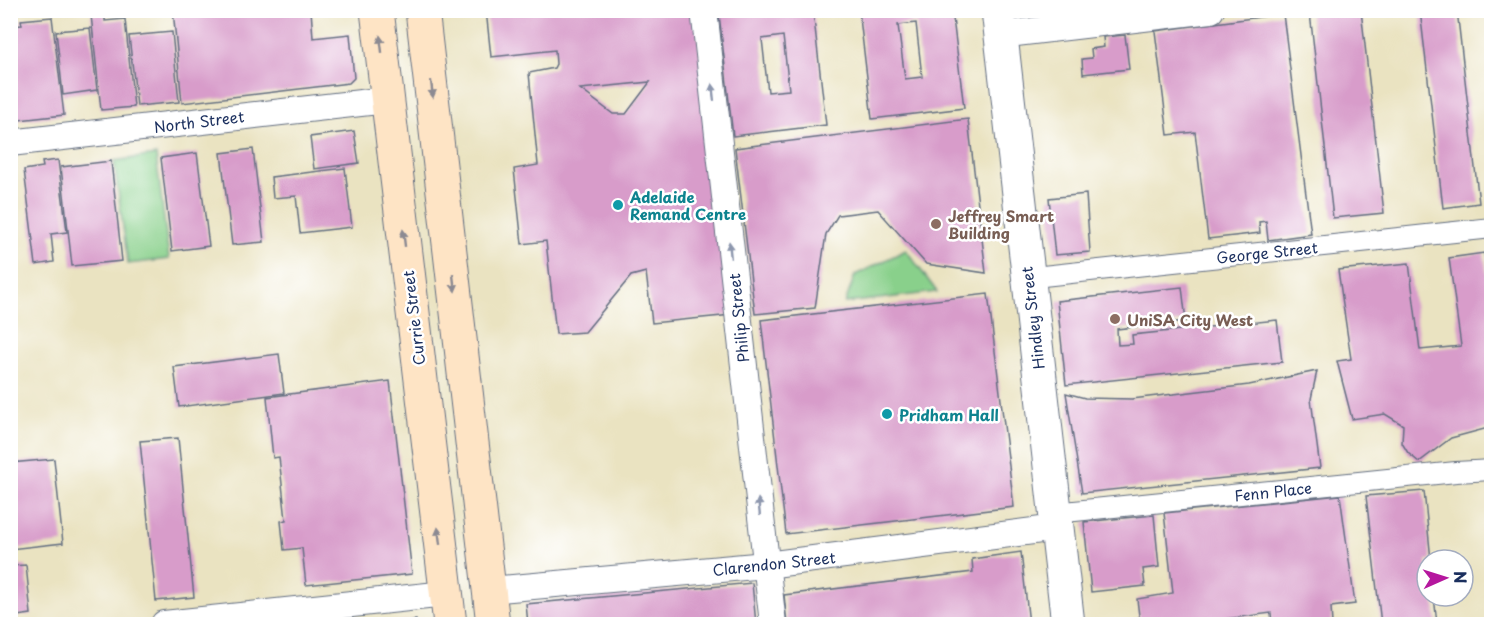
<svg xmlns="http://www.w3.org/2000/svg" width="1502" height="635" viewBox="0 0 1502 635" font-family="'Playpen Sans',sans-serif">
<style>
.green{fill:#89d08b;stroke:#528074;stroke-width:1.5}
.building{fill:#d89cca;fill-rule:evenodd}
.lines{fill:none;stroke-linecap:round;stroke-linejoin:round}
.pedestrian-casing{stroke:#636e81;stroke-width:22}
.minor-casing{stroke:#636e81;stroke-width:28}
.tertiary-casing{stroke:#636e81;stroke-width:35}
.secondary-casing{stroke:#636e81;stroke-width:35}
.pedestrian{stroke:#fff;stroke-width:20}
.minor{stroke:#fff;stroke-width:26}
.tertiary{stroke:#fff;stroke-width:33}
.secondary{stroke:#fee4c5;stroke-width:33}
.oneway{fill:#8c8a92}
.oneway2{fill:#8d97ae}
.culture-dot{fill:#0f9aa8;stroke:#fff;stroke-width:2}
.education-dot{fill:#8d6e63;stroke:#fff;stroke-width:2}
.labels{text-anchor:middle;dominant-baseline:central;stroke-width:5;stroke-linejoin:round;paint-order:stroke}
.street-label{font-size:15px;fill:#1b2f5e;stroke:#fff}
.culture-label{font-size:15px;font-weight:bold;fill:#0d838f;stroke:#fff;text-anchor:start}
.education-label{font-size:15px;font-weight:bold;fill:#785e54;stroke:#fff;text-anchor:start}
</style>
<rect width="100%" height="100%" fill="#fff"/>
<filter id="ink" filterUnits="userSpaceOnUse"><feTurbulence type="fractalNoise" baseFrequency=".0167" numOctaves="2"/><feDisplacementMap in="SourceGraphic" scale="12" xChannelSelector="R" yChannelSelector="G"/><feConvolveMatrix kernelMatrix="1 2 1 2 8 2 1 2 1" color-interpolation-filters="sRGB"/></filter>
<filter id="wash" filterUnits="userSpaceOnUse"><feTurbulence type="fractalNoise" baseFrequency=".008" numOctaves="4" result="noise"/><feDisplacementMap in="SourceGraphic" scale="24" xChannelSelector="R" yChannelSelector="G"/><feGaussianBlur stdDeviation="1.35" result="paint"/><feColorMatrix in="noise" values="0 0 0 0 0 0 0 0 0 0 0 0 0 0 0 0 0 1.4 0 .05"/><feComposite in="paint" operator="in"/></filter>
<g filter="url(#wash)">
<rect width="100%" height="100%" fill="#eae3c1"/>
<g class="green">
<polygon points="156,155 169,259 128,264 114,161"/>
<polygon points="906,250 937,292 845,303 855,275"/>
</g>
<g id="blocks">
<g class="building">
<polygon points="173,10 311,10 313,38 350,34 354,78 349,83 182,103"/>
<path d="M486,10H695L732,315L652,323L646,272L631,276L585,332L556,334L546,241L522,244L514,169L538,165L529,73L554,68L556,64L555,50L491,57ZM650,82L626,114H613L580,89Z"/>
<path d="M751,10H813L826,125L733,136L719,14ZM783,36L789,90L768,92L762,39Z"/>
<path d="M859,10H952L964,108L872,119ZM916,23L922,77L905,79L898,25Z"/>
<polygon points="1331,10 1361,10 1384,213 1333,218 1310,13"/>
<polygon points="1420,10 1457,10 1479,203 1443,208"/>
<polygon points="1488,10 1492,10 1492,30 1490,30"/>
<polygon points="105,13 105,21 125,19 134,107 101,110 91,15"/>
<polygon points="1283,14 1311,234 1268,240 1266,221 1259,222 1260,233 1208,239 1195,132 1168,135 1155,31"/>
<polygon points="52,17 64,115 10,121 10,26 22,25 21,20"/>
<polygon points="90,28 97,90 63,95 56,31"/>
<polygon points="172,32 179,102 137,106 129,36"/>
<polygon points="1125,35 1129,69 1083,74 1082,59 1092,58 1091,49 1104,47 1103,37"/>
<polygon points="968,119 986,273 926,264 878,210 838,215 826,234 815,308 755,314 735,148"/>
<polygon points="354,131 359,163 314,169 310,137"/>
<polygon points="253,149 264,242 232,245 221,153"/>
<polygon points="197,153 209,246 172,251 161,158"/>
<polygon points="58,160 67,232 51,234 54,262 36,265 24,170 43,167 42,162"/>
<polygon points="111,161 122,261 72,266 61,167"/>
<polygon points="345,168 352,227 300,233 296,196 273,198 271,177"/>
<polygon points="10,169 12,169 18,221 10,222"/>
<polygon points="1086,194 1090,252 1055,255 1049,198"/>
<polygon points="1484,253 1492,311 1492,427 1451,438 1419,462 1408,453 1402,443 1403,425 1385,414 1352,419 1337,361 1351,359 1338,270 1409,263 1420,350 1461,346 1449,258"/>
<polygon points="1182,287 1186,321 1117,329 1118,345 1133,344 1132,335 1277,320 1282,362 1066,385 1057,301"/>
<polygon points="988,294 1014,507 786,534 761,320"/>
<polygon points="279,354 284,393 179,407 174,367"/>
<polygon points="1317,371 1311,399 1320,468 1082,493 1066,393 1085,398 1132,399 1249,385"/>
<polygon points="390,381 412,574 306,585 302,548 284,550 281,521 286,520 279,457 273,458 267,397"/>
<polygon points="178,438 194,597 156,601 140,441"/>
<polygon points="54,459 63,543 10,549 10,463"/>
<polygon points="1424,491 1431,560 1427,560 1427,596 1434,596 1437,624 1381,624 1366,496"/>
<polygon points="1340,495 1355,604 1331,607 1332,624 1272,624 1271,613 1185,624 1140,624 1137,599 1173,593 1164,513"/>
<polygon points="1154,515 1159,567 1143,569 1145,586 1091,592 1084,522"/>
<polygon points="1021,552 1029,624 787,624 784,595 973,572 972,559"/>
<polygon points="26,565 31,614 10,617 10,566"/>
<polygon points="752,583 756,624 528,624 526,604"/>
<polygon points="416,620 417,624 391,624 391,623"/>
</g>
</g>
</g>
<g filter="url(#ink)">
<use href="#blocks" fill-opacity="0" stroke="#636e81" stroke-width="1.5"/>
<g class="lines">
<g class="pedestrian-casing">
<g id="pedestrian">
<polyline points="1043,276 1492,228"/>
<polyline points="1055,513 1456,472 1492,470"/>
</g>
</g>
<g class="minor-casing">
<g id="minor">
<polyline points="704,10 773,624"/>
<polyline points="1000,35 1211,10"/>
<polyline points="10,143 387,100"/>
<polyline points="490,590 766,565 1057,528"/>
<polyline points="164,624 446,594"/>
</g>
</g>
<g class="tertiary-casing">
<polyline id="tertiary" points="998,10 1068,624"/>
</g>
<g class="secondary-casing">
<g id="secondary">
<polyline points="377,10 450,624"/>
<polyline points="422,10 493,624"/>
</g>
</g>
<use href="#pedestrian" class="pedestrian"/>
<use href="#minor" class="minor"/>
<use href="#tertiary" class="tertiary"/>
<use href="#secondary" class="secondary"/>
</g>
<defs><path id="oneway-solid" d="M-6-.8H1V-3.2L6.5 0L1 3.2V.8H-6Z" transform="scale(1.5)"/></defs>
<g class="oneway">
<use href="#oneway-solid" transform="translate(381 44) rotate(-97)"/>
<use href="#oneway-solid" transform="translate(432 89) rotate(83)"/>
<use href="#oneway-solid" transform="translate(404 238) rotate(-97)"/>
<use href="#oneway-solid" transform="translate(454 283) rotate(83)"/>
<use href="#oneway-solid" transform="translate(439 536) rotate(-97)"/>
</g>
<g class="oneway2">
<use href="#oneway-solid" transform="translate(713 92) rotate(-96)"/>
<use href="#oneway-solid" transform="translate(730 250) rotate(-96)"/>
<use href="#oneway-solid" transform="translate(759 507) rotate(-96)"/>
</g>
</g>
<g class="culture-dot">
<circle cx="618" cy="205" r="6"/>
<circle cx="887" cy="414" r="6"/>
</g>
<g class="education-dot">
<circle cx="936" cy="224" r="6"/>
<circle cx="1115" cy="319" r="6"/>
</g>
<g class="labels">
<g class="street-label">
<text transform="translate(199 121) rotate(-7)">North Street</text>
<text transform="translate(1267 252) rotate(-6)">George Street</text>
<text transform="translate(413 318) rotate(-97)">Currie Street</text>
<text transform="translate(738 318) rotate(-96)">Philip Street</text>
<text transform="translate(1032 318) rotate(-97)">Hindley Street</text>
<text transform="translate(1273 491) rotate(-6)">Fenn Place</text>
<text transform="translate(774 563) rotate(-6)">Clarendon Street</text>
</g>
<g class="culture-label">
<text x="630" y="196">Adelaide<tspan x="630" dy="17">Remand Centre</tspan></text>
<text x="899" y="414">Pridham Hall</text>
</g>
<g class="education-label">
<text x="948" y="215">Jeffrey Smart<tspan x="948" dy="17">Building</tspan></text>
<text x="1127" y="319">UniSA City West</text>
</g>
</g>
<rect width="1502" height="635" fill="none" stroke="#fff" stroke-width="36"/>
<g transform="translate(1445 578) rotate(87)"><circle r="28" fill="#ffffff" stroke="#a4acbf" stroke-width="1.5"/>
<path d="M0-4.5L10 22L0 15L-10 22Z" fill="#b5179e"/>
<text y="-9" font-size="16" font-weight="bold" text-anchor="middle" fill="#1b2f5e">N</text>
</g>
</svg>
